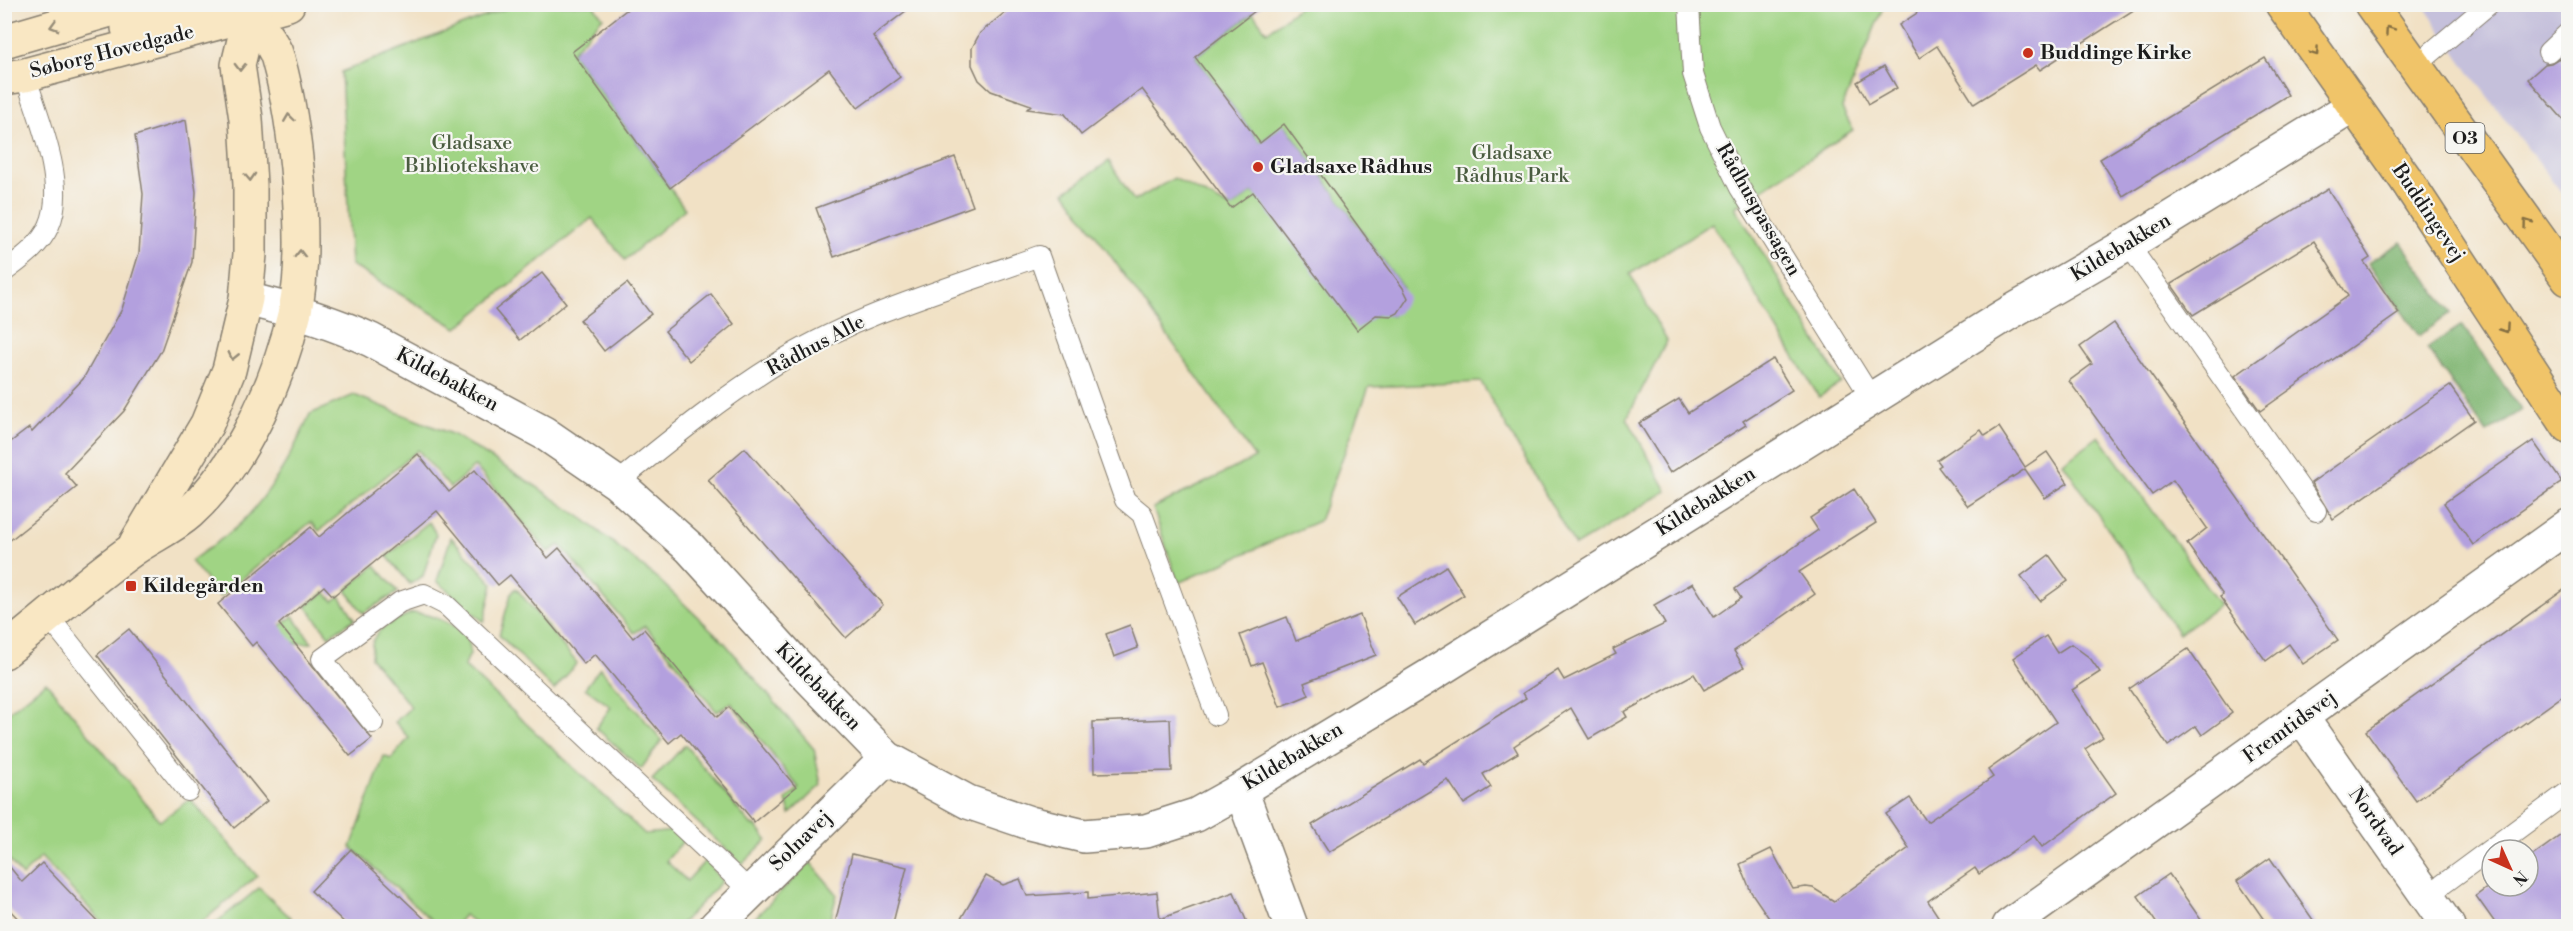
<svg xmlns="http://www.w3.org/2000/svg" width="2573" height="931" viewBox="0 0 2573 931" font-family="'Libre Bodoni',serif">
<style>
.industrial{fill:#c5c0db}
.green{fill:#a0d484;stroke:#5e7850;stroke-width:1.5}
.forest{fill:#80b672;stroke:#4e6947;stroke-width:1.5}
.building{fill:#b3a0de}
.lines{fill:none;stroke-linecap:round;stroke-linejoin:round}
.lane-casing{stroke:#867e70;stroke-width:22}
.street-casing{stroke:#867e70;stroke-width:36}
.secondary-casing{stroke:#867e70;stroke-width:36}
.primary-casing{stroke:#867e70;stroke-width:36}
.lane{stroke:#fff;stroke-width:20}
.street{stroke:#fff;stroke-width:33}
.secondary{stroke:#f9e7c3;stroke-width:33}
.primary{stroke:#f0c469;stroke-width:33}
.oneway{stroke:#968c78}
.oneway2{stroke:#867042}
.poi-dot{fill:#c8321e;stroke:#f6f6f2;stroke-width:2}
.labels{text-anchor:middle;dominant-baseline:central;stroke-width:4.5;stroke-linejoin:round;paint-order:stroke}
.shield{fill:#f6f6f2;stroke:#5d5d5c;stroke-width:1.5}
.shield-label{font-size:18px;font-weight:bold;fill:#1c1c1c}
.street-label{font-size:20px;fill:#1c1c1c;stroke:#f6f6f2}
.poi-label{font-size:20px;font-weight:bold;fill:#1c1c1c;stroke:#f6f6f2;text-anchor:start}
.park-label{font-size:20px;fill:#4a5c40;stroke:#f6f6f2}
</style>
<rect width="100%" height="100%" fill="#f6f6f2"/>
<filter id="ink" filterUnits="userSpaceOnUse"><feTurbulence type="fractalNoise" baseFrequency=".0167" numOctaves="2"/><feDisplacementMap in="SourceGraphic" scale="12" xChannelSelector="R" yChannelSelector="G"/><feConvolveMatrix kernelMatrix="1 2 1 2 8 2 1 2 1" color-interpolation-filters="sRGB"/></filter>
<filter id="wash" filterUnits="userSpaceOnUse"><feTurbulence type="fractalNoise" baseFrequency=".008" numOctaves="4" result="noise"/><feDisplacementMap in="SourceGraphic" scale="24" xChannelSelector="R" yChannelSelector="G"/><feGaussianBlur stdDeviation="1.35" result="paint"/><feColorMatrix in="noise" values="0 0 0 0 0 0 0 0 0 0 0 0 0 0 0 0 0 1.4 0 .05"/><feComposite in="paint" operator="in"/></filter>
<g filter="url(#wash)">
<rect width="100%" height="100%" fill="#f1e1c5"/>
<polygon class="industrial" points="2423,5 2568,5 2568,201 2471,75"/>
<g class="green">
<polygon points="1303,4 1884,5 1842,108 1853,130 1735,207 1841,383 1819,397 1712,223 1630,274 1667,341 1627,418 1667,491 1575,546 1481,382 1369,387 1319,521 1178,583 1153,508 1255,458 1065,192 1109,161 1134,201 1174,178 1231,208 1253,192 1371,318 1379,313 1392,316 1403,288 1285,125 1260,143 1195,57 1253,13 1267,32"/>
<polygon points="515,5 593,5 603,17 572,52 685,209 625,260 592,218 457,328 351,265 341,72"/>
<path d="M354,395L454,435L537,487L586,521L658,579L724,642L814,749L821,785L790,814L786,800L799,788L731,703L717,712L645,626L634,633L560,545L548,552L475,466L450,488L418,450L319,531L311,522L220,597L191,561C208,548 228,536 243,521C273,490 293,453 310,414Z"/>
<polygon points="2099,436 2220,605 2179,634 2063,463"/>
<polygon points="429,522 436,534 423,576 410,584 387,556"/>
<polygon points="451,537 493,584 484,622 437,581"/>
<polygon points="375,565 398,592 363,613 346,590"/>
<polygon points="516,588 577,663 554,690 499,635 511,594"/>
<polygon points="325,592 333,601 340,596 355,619 329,636 306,606"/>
<path d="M412,613C431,613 473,628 470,653C470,656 465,662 464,666L645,834L673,831L684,840L666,861L687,881L706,860L722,881L679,926H480L464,915L455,926H438L351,847L384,756L391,759L409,738L395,722L411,707L371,658C372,652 371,644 374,638C380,626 400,618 412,613Z"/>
<polygon points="293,616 312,643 258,644"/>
<polygon points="600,668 662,740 641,769 596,728 611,707 585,688"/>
<polygon points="46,682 160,821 190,799 257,876 197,926 106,926 41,857 22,876 5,855 5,715"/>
<polygon points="685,745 751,825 756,826 767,840 742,864 652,780"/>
<polygon points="810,862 837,894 829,926 747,926"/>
<polygon points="259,888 291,918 288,921 294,926 212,926"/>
</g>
<g class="forest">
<polygon points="2401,242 2451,313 2419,336 2368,263"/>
<polygon points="2462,325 2521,410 2487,433 2427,348"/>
</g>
<g id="blocks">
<g class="building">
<polygon points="634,4 915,4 873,36 900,77 858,108 829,69 670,188 572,52"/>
<polygon points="1015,4 1264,4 1195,57 1260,143 1284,124 1403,288 1408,298 1398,313 1392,316 1376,315 1357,330 1253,192 1231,208 1142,89 1081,135 1065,114 1027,109 1031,105 991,91 979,80 972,65 972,48 980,33"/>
<polygon points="1912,4 2143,4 2040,70 2036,65 1974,104 1937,46 1919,58 1899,25 1917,13"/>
<polygon points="2265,58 2288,95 2123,196 2100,159"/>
<polygon points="2559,58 2568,68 2568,125 2528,79 2545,64 2551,63"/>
<polygon points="1884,66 1897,88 1869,104 1857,82"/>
<polygon points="186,120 196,192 192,262 161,351 124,411 65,473 77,487 4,545 4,447 29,428 32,432 83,379 122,309 139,253 143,194 135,136"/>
<polygon points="955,157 973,206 834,257 816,208"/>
<polygon points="2328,189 2370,258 2364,262 2399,313 2260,411 2235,376 2348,296 2314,241 2193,315 2171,284"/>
<polygon points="542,273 566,303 520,340 495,310"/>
<polygon points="627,283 651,314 604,351 580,320"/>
<polygon points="711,294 734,324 689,361 665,331"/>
<polygon points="2114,323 2338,640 2303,664 2289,644 2266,661 2220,597 2223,595 2187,544 2207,528 2173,480 2152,495 2069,381 2092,364 2080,347"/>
<polygon points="1773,359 1792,390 1743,421 1746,425 1670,473 1639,423 1679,399 1688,413"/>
<polygon points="2450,386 2474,420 2333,519 2311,483"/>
<polygon points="1999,427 2025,467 2047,452 2068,483 2045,498 2025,469 1968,506 1938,467 1941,465 1937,460 1981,430 1985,436"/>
<polygon points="2533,441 2562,482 2473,545 2444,503"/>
<polygon points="745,448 883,605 846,638 708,480"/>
<polygon points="418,454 449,492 475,470 548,558 559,548 633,638 644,629 717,717 729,707 796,787 754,822 681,733 669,743 595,654 584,664 510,575 498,585 437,511 333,596 324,586 279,624 372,739 350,756 256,642 252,646 218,604 311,527 319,537"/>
<polygon points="1854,489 1876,523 1799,572 1815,594 1734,651 1744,667 1704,690 1694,674 1624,712 1627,717 1589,739 1571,708 1514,746 1518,753 1483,774 1491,787 1464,804 1448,780 1329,852 1312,825 1420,759 1423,763 1526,698 1523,693 1558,670 1564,680 1616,654 1613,649 1665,624 1654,605 1693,583 1714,617 1741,598 1735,589 1818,530 1810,518"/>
<polygon points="2049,555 2068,581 2040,601 2021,576"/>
<polygon points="1446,566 1464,595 1415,625 1397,597"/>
<polygon points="2568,587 2568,692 2416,801 2366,731"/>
<polygon points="1360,615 1376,655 1304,683 1309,695 1280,707 1262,662 1252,666 1240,635 1287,617 1296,641"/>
<polygon points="1130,625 1138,648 1114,657 1106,634"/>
<polygon points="129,629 267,801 234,828 97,655"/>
<polygon points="2046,636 2057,653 2071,644 2090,658 2100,672 2072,690 2103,737 2085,749 2116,793 2042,847 2034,836 1979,874 1975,868 1928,901 1945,927 1775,927 1751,892 1740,864 1771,849 1793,889 1806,887 1813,888 1834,901 1909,848 1886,814 1910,798 1927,822 1993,777 1988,770 2056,722 2013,658"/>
<polygon points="2188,649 2232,713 2202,735 2196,726 2168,746 2129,689"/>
<polygon points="1170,719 1172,771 1094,773 1093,722"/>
<polygon points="2568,830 2568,927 2498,927 2476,896 2492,884 2528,886 2528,859"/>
<polygon points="351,849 433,927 349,927 311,891"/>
<polygon points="852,854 907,867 892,927 834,927"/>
<polygon points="2270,858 2318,927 2269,927 2237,881"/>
<polygon points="4,860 22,882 42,863 103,927 26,927 4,904"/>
<polygon points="2169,874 2206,927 2159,927 2138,896"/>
<polygon points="986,876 1003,885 1020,879 1027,896 1088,892 1088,899 1157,892 1160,919 1234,892 1249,927 956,927"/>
</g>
</g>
</g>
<g filter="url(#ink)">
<use href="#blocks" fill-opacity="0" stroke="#867e70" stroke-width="1.5"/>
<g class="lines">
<g class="lane-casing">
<g id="lane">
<polyline points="1689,4 1693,74 1710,127 1740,188 1872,399"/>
<polyline points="2548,52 2568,33"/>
<polyline points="2414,67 2489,4"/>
<polyline points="2128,244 2316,511"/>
<path d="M4,272C21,259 40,246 49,226C68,185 38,117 25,75"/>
<path d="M617,483C671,439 726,394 786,358C863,312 954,287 1039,256L1125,500L1142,514L1216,715"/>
<polyline points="48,616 188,791"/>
<polyline points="373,723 322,659 400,602 424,594 446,605 750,891"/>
<polyline points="2427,896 2568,792"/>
</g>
</g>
<g class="street-casing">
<g id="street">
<path d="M246,299C289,309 330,321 371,340L544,433L617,483L690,548L793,661L887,758L968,802L1030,823L1084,836L1146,831L1196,815L1241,790L1429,676L2004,316L2128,244L2353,106"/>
<polyline points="2302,718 2448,926"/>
<polyline points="1241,790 1291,926"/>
<polyline points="716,926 887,758"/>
<polyline points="2009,926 2568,526"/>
</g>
</g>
<g class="secondary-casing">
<g id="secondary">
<polyline points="128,28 195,4"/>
<polyline points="4,41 131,4"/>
<polyline points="4,78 25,75 288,4"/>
<polyline points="136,543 207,424 229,370 246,299 250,254 250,185 246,119 238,65 250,15 257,4"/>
<path d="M4,652C47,618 88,581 132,550C150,537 172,528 189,513C242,465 279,380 295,311C309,245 296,124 278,59C273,39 253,25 247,4"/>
</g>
</g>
<g class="primary-casing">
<g id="primary">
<polyline points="2282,4 2405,178 2568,426"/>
<polyline points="2371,4 2568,279"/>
</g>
</g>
<use href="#lane" class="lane"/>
<use href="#street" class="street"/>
<use href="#secondary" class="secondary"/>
<use href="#primary" class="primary"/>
</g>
<defs><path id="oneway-chevron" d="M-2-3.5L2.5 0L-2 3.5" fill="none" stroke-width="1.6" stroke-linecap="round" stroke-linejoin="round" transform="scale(1.5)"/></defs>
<g class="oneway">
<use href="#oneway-chevron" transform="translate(54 26) rotate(164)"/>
<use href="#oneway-chevron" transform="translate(240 67) rotate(91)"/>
<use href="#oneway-chevron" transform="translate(289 118) rotate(-98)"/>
<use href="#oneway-chevron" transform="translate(250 177) rotate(87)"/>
<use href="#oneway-chevron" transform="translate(300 254) rotate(-89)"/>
<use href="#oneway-chevron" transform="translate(233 356) rotate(103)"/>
</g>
<g class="oneway2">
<use href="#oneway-chevron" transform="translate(2389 30) rotate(-125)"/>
<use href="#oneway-chevron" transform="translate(2315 52) rotate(55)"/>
<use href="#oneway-chevron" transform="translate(2527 223) rotate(-126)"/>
<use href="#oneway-chevron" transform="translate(2505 329) rotate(56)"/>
</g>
</g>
<g class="poi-dot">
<circle cx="2028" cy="53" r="6"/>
<circle cx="1258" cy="167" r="6"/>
<rect x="125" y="580" width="12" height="12" rx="3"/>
</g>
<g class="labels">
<rect class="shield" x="2445.5" y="123" width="39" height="30" rx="4.5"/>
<g class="shield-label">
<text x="2465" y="138">O3</text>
</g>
<g class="street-label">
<text transform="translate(112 52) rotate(-14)">Søborg Hovedgade</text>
<text transform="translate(1758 210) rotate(60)">Rådhuspassagen</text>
<text transform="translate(2428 213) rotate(56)">Buddingevej</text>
<text transform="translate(2121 248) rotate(-31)">Kildebakken</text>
<text transform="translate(816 346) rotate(-28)">Rådhus Alle</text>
<text transform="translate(447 380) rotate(28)">Kildebakken</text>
<text transform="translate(1706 502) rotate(-32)">Kildebakken</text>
<text transform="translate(818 687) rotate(46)">Kildebakken</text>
<text transform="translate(2290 727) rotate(-36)">Fremtidsvej</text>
<text transform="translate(1293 757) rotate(-31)">Kildebakken</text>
<text transform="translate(2375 822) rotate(55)">Nordvad</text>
<text transform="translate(801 841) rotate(-44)">Solnavej</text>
</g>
<g class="poi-label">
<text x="2040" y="53">Buddinge Kirke</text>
<text x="1270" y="167">Gladsaxe Rådhus</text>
<text x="143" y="586">Kildegården</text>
</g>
<g class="park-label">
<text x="472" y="143">Gladsaxe<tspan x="472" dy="23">Bibliotekshave</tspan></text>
<text x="1512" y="153">Gladsaxe<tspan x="1512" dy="23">Rådhus Park</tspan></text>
</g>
</g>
<rect width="2573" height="931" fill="none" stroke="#f6f6f2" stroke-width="24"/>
<g transform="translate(2510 868) rotate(135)"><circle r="28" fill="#f6f6f2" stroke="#9f9f9c" stroke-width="1.5"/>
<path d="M0-4.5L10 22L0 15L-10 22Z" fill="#c8321e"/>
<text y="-9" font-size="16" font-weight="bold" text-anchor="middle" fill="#1c1c1c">N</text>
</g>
</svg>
